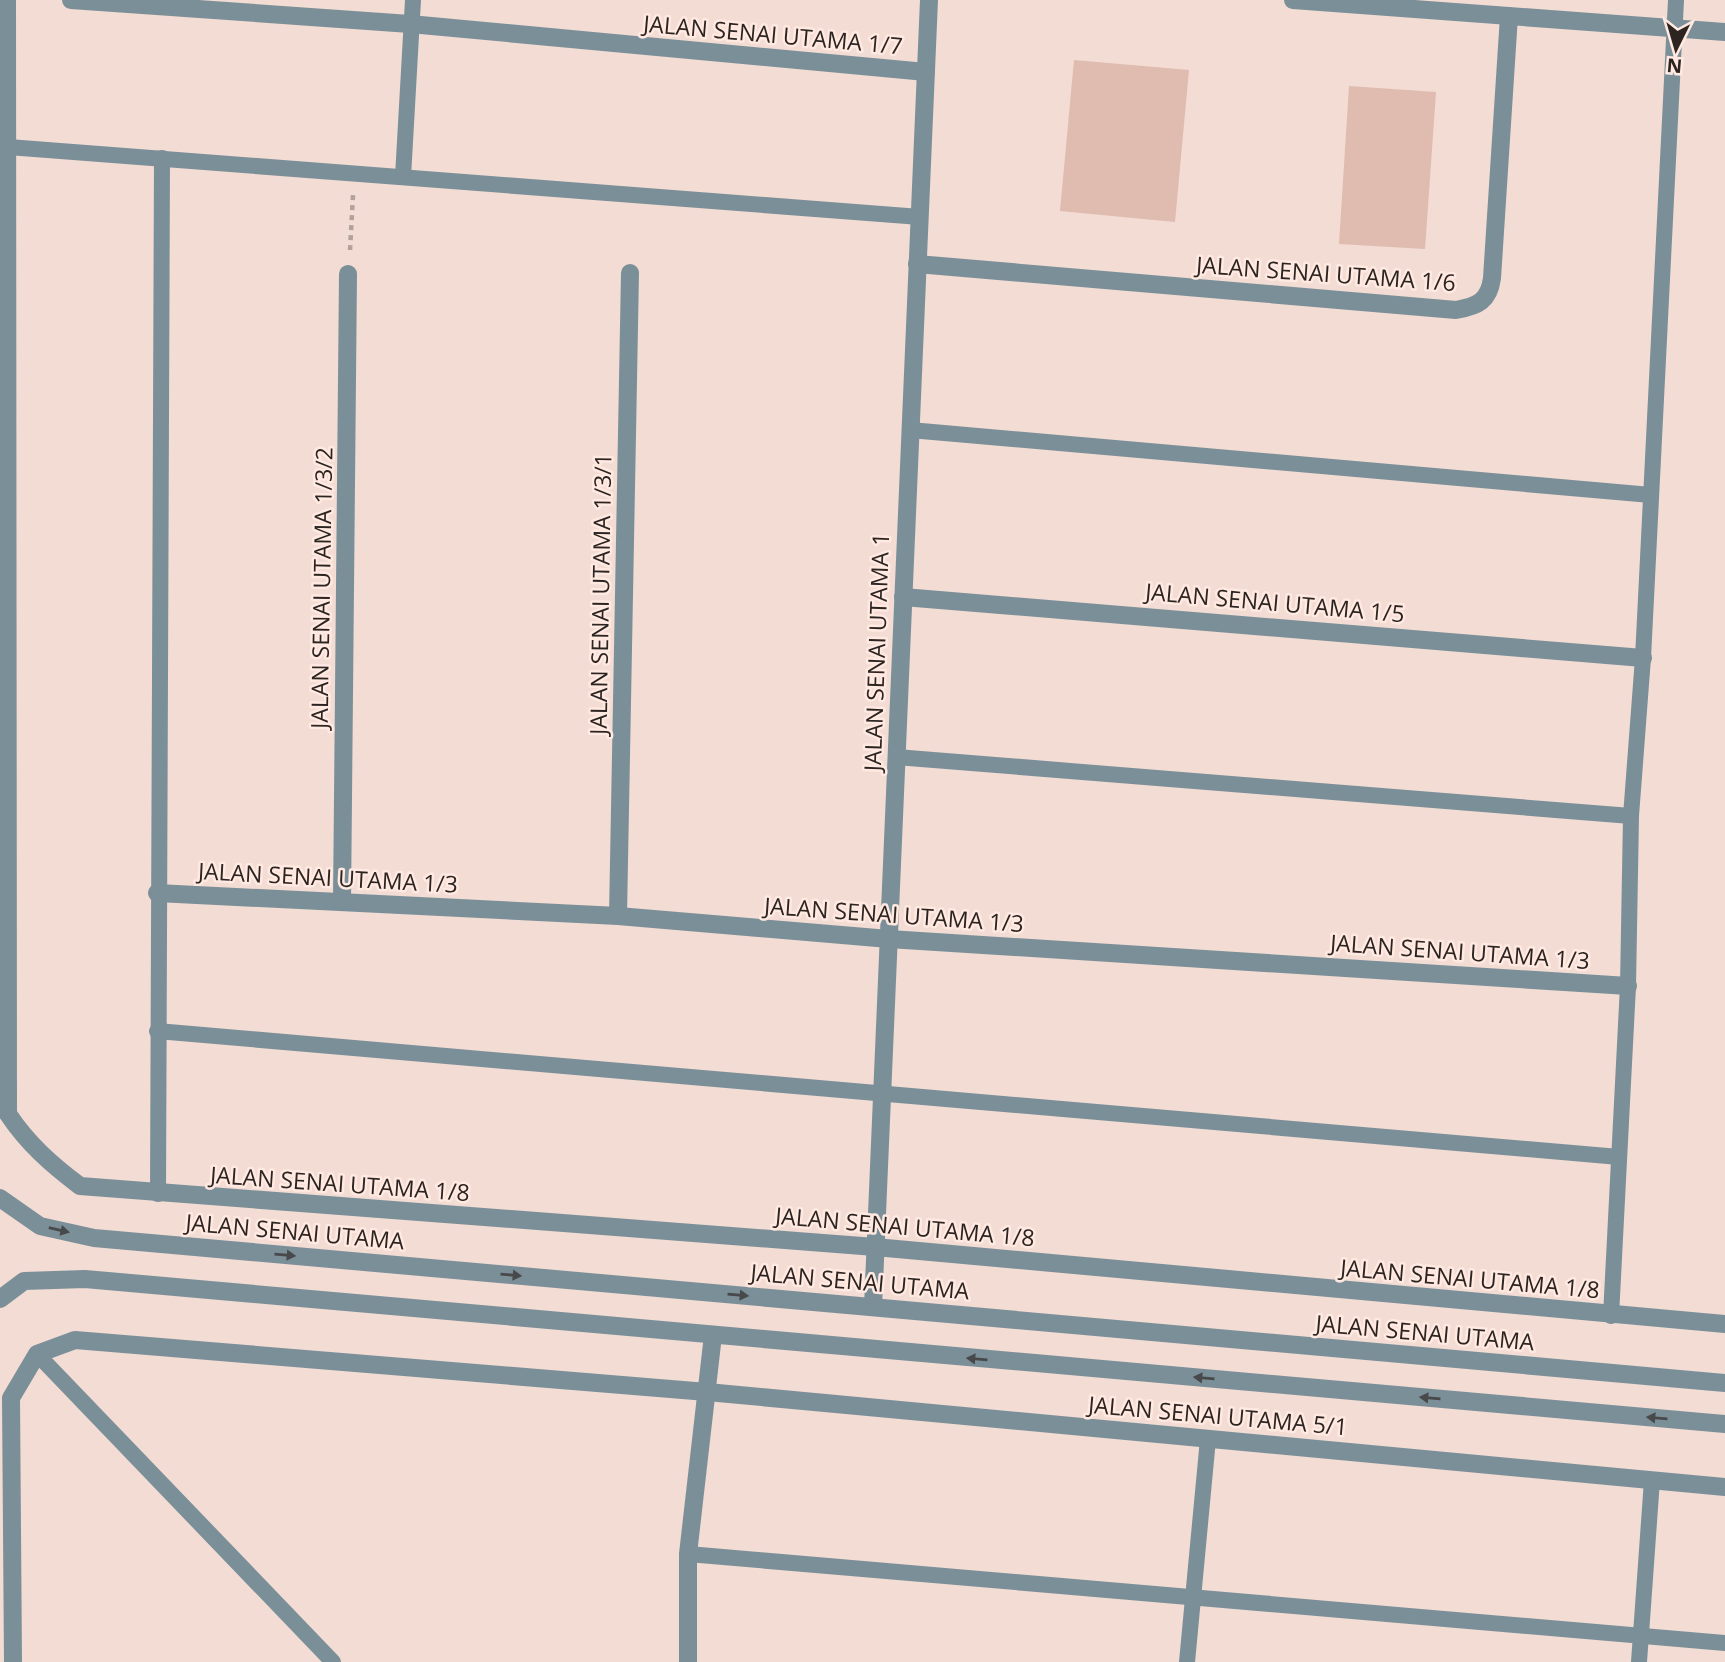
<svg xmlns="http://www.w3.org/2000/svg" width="1725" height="1662" viewBox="0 0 1725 1662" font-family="'Open Sans',sans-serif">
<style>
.green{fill:#dfbcaf}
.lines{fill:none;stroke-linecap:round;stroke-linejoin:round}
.path{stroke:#b3a19b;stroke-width:4.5;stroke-dasharray:5 5;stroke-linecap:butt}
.service{stroke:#7b8f98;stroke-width:16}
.minor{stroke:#7b8f98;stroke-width:18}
.tertiary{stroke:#7b8f98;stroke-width:18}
.oneway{fill:#48494b}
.labels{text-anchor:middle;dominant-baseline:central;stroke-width:5;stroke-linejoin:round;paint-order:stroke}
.street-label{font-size:23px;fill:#2c2421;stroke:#ffe9e1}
</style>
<rect width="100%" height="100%" fill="#f2dcd4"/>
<g class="green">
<polygon points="1074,60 1189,70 1175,222 1060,211"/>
<polygon points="1349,86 1436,92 1425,249 1339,244"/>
</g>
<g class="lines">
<polyline class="path" points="350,250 353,195"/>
<g class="service">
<polyline points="8,147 920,217"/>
<polyline points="403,177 413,0"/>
<polyline points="910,430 1651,495"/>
<polyline points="896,757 1631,816"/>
<polyline points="157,1031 1619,1157"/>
<polyline points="158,1194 162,158"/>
<polyline points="1611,1316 1628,986 1631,816 1643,658 1676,0"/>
<polyline points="37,1354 333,1662"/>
<polyline points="688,1554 1725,1643"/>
<polyline points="1187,1662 1208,1439"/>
<polyline points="1639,1662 1652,1480"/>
</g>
<g class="minor">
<path d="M7,0L8,1114C28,1144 52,1165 80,1186L875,1247L1725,1324"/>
<polyline points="71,0 410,24 926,72"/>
<polyline points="1293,0 1725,32"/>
<path d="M917,264L1456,310C1478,306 1489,301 1492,278L1509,16"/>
<polyline points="903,597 1643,658"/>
<polyline points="157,893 618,916 889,939 1628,986"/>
<polyline points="342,902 348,274"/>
<polyline points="618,916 630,273"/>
<polyline points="873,1307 929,0"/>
<polyline points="13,1662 11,1398 37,1354 75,1340 707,1392 1725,1487"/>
<polyline points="688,1662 688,1554 713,1335"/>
</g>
<g class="tertiary">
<polyline points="0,1198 40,1226 94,1238 1725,1383"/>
<polyline points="0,1299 24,1281 85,1279 1725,1424"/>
</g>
</g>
<defs><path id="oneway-solid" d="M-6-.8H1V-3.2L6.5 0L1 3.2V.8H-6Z" transform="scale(1.75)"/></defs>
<g class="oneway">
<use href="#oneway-solid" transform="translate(59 1230) rotate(13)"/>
<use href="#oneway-solid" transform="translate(285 1255) rotate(5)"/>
<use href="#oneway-solid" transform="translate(511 1275) rotate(5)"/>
<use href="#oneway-solid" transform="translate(738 1295) rotate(5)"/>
<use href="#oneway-solid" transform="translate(977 1359) rotate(-175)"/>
<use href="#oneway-solid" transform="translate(1204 1378) rotate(-175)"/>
<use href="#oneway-solid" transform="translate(1430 1398) rotate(-175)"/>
<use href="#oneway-solid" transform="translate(1657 1418) rotate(-175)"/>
</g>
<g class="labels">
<g class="street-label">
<text transform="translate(773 34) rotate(5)">JALAN SENAI UTAMA 1/7</text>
<text transform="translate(1326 273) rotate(4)">JALAN SENAI UTAMA 1/6</text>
<text transform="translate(321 588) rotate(-89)">JALAN SENAI UTAMA 1/3/2</text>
<text transform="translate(600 594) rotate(-89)">JALAN SENAI UTAMA 1/3/1</text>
<text transform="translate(1275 602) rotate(5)">JALAN SENAI UTAMA 1/5</text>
<text transform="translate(876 652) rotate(-88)">JALAN SENAI UTAMA 1</text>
<text transform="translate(328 877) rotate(3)">JALAN SENAI UTAMA 1/3</text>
<text transform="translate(894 914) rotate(4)">JALAN SENAI UTAMA 1/3</text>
<text transform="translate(1460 951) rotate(4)">JALAN SENAI UTAMA 1/3</text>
<text transform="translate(340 1183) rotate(4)">JALAN SENAI UTAMA 1/8</text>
<text transform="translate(905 1226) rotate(5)">JALAN SENAI UTAMA 1/8</text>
<text transform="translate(295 1231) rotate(5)">JALAN SENAI UTAMA</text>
<text transform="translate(1470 1278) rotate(5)">JALAN SENAI UTAMA 1/8</text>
<text transform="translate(860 1281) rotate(5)">JALAN SENAI UTAMA</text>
<text transform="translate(1425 1332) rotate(5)">JALAN SENAI UTAMA</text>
<text transform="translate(1218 1415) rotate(5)">JALAN SENAI UTAMA 5/1</text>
</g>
</g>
<g transform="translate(1676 49) rotate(185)" stroke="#ffe9e1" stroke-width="5" paint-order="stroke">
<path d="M0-5L12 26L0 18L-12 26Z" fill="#2c2421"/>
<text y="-10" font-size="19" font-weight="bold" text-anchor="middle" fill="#2c2421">N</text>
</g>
</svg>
